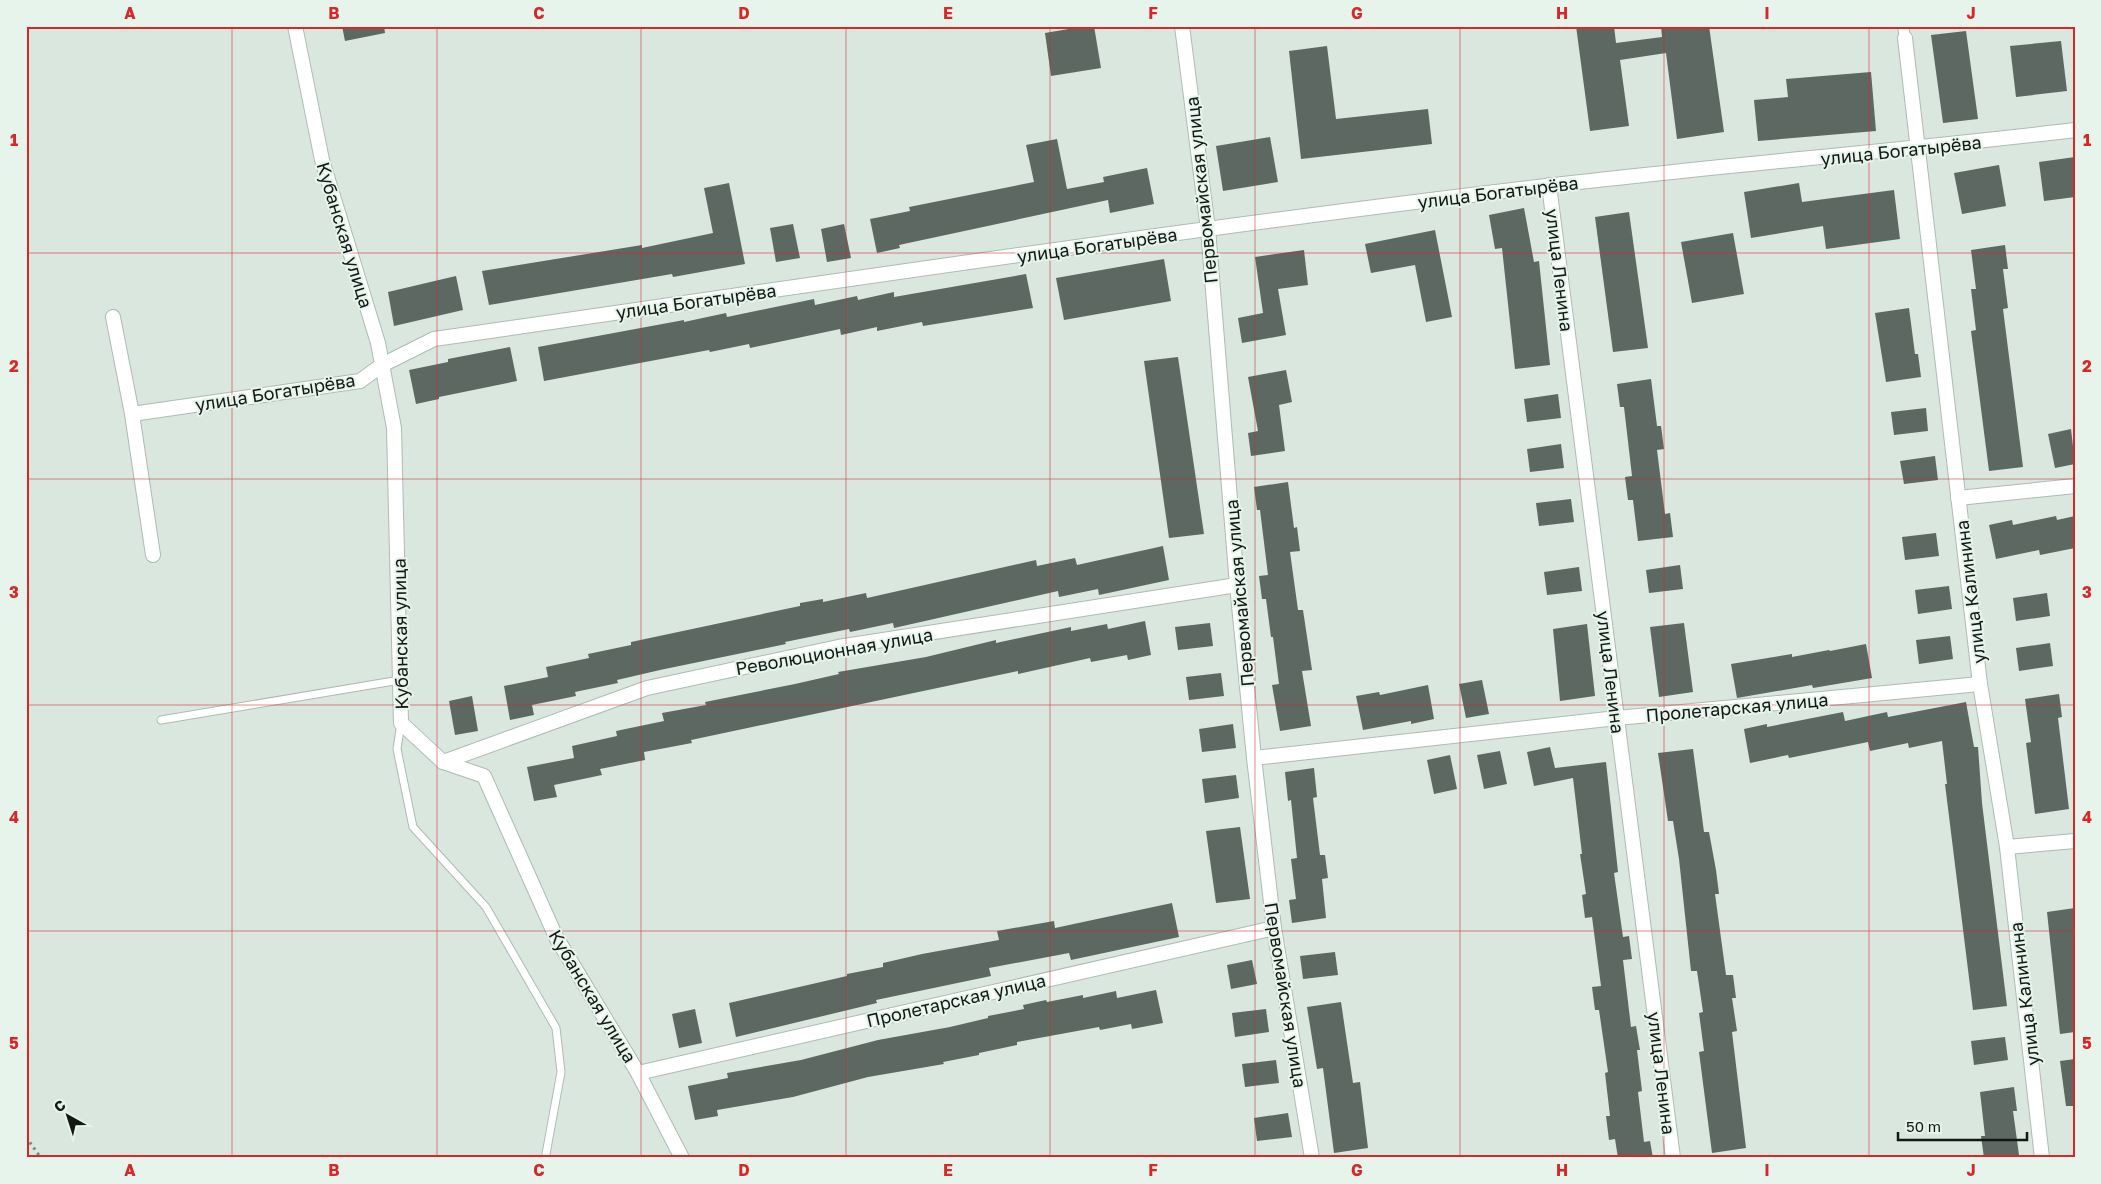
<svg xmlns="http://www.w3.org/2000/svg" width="2101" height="1184" viewBox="0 0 2101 1184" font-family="'Golos Text',sans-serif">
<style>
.building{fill:#5c6861}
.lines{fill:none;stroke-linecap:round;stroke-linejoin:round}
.service-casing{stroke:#aebbb3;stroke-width:9}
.pedestrian-casing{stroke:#aebbb3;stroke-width:12}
.minor-casing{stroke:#aebbb3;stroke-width:16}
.path{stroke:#7e8882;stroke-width:3;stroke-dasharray:2.5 4;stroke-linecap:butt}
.service{stroke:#fff;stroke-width:7}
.pedestrian{stroke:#fff;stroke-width:10}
.minor{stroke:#fff;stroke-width:14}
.grid{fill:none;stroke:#d62828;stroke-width:1;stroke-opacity:0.55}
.labels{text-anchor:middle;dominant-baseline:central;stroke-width:4;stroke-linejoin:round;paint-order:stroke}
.street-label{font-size:18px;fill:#131815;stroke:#e6f4ec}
.neatline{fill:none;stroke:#d62828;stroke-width:2}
.grid-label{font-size:16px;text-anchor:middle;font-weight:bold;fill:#d62828}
</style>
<rect width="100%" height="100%" fill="#d9e7df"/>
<g class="building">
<polygon points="342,26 384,26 385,33 345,41"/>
<polygon points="1086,26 1094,26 1101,68 1051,76 1045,33"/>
<polygon points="1576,26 1614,26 1616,43 1662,37 1661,26 1709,26 1724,132 1677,139 1666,53 1620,60 1629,126 1590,131"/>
<polygon points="1966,31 1978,119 1943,123 1931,35"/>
<polygon points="2061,41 2067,91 2016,97 2010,46"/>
<polygon points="1327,46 1336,119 1428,109 1432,144 1301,159 1289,51"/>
<polygon points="1871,72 1876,131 1758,141 1754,100 1788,97 1786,79"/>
<polygon points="1270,137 1278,182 1223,191 1216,146"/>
<polygon points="1057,139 1067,189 1104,182 1103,177 1147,168 1154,204 1110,213 1108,200 899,245 900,248 877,253 870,219 910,211 909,207 1034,182 1026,145"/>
<polygon points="2075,157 2075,197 2044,201 2039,162"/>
<polygon points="1999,165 2006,206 1962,214 1954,173"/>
<polygon points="729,183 745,264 673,277 672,274 489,305 482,271 642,245 642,248 713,233 704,188"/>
<polygon points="1799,183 1802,202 1894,190 1900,239 1826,249 1823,226 1751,238 1744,192"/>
<polygon points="1524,208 1534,262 1539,261 1550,365 1515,369 1502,248 1495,249 1489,215"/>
<polygon points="1629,212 1648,348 1613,352 1595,217"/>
<polygon points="793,224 800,258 776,262 770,228"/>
<polygon points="844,224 851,258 827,262 821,229"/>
<polygon points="1435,230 1452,317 1426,322 1415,265 1371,273 1365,244"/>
<polygon points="1733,233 1744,294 1692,303 1681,242"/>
<polygon points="2005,245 2008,269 2003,269 2008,308 2003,309 2023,467 1989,471 1971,331 1976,330 1971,289 1976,289 1971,250"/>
<polygon points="1304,250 1308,285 1278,289 1286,335 1242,343 1238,318 1263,313 1255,257"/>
<polygon points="1164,259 1171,301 1064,320 1056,278"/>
<polygon points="1026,274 1033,308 923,326 922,322 877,331 877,327 841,335 840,329 750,348 749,344 710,352 709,350 544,381 538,347 684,320 684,322 726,313 727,317 814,299 815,305 857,296 858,300 894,292 894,297"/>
<polygon points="456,276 463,310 394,326 388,292"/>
<polygon points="1909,308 1915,354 1918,354 1921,377 1886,382 1875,313"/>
<polygon points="510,347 517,381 439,397 439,399 416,404 409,370 448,362 448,359"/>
<polygon points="1178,357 1204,534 1169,538 1144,361"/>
<polygon points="1286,370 1292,402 1279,405 1285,451 1251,456 1248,433 1258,431 1248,377"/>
<polygon points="1651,379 1657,426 1661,426 1664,449 1657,450 1665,514 1670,513 1673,537 1638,541 1633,500 1628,500 1625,477 1632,476 1624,407 1620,407 1617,384"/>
<polygon points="1558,394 1561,418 1527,422 1524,399"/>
<polygon points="1926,408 1928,431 1894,435 1891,412"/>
<polygon points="2071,429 2075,464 2055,468 2048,434"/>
<polygon points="1561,444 1564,468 1530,472 1527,449"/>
<polygon points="1935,456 1938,480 1904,484 1900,461"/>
<polygon points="1288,482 1294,528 1297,527 1300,551 1290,552 1298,610 1303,610 1312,670 1302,671 1311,726 1280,731 1272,685 1279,684 1273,637 1271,637 1266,599 1262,599 1259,576 1268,575 1260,510 1257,510 1254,487"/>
<polygon points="1571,499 1574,522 1539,526 1536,503"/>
<polygon points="2056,516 2057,520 2075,516 2075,548 2040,555 2039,550 1996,559 1989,525 2012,520 2013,525"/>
<polygon points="1936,533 1939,556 1905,560 1902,537"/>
<polygon points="1163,546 1169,580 1099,595 1098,589 1059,597 1058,591 894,628 893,623 850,632 849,629 785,642 786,644 660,670 617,680 618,683 575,692 576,696 532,705 534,715 510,720 504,686 548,677 546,667 589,658 588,654 631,645 631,642 800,606 800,603 823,599 823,602 866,593 867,598 1036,560 1037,566 1075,558 1077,565"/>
<polygon points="1680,565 1683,589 1649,593 1646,570"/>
<polygon points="1579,567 1582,591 1547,595 1544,572"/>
<polygon points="1949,586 1952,609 1918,614 1915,590"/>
<polygon points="2047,593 2050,616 2016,621 2013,598"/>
<polygon points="1145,621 1151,655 1128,660 1127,655 1091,662 1090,658 1018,674 1018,671 691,740 692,743 644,752 645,760 600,769 602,775 554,785 557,797 534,801 527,767 574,758 572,746 617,736 616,731 664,721 662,713 706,705 705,702 795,684 839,674 838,672 926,657 996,640 996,643 1071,627 1071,631 1107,624 1108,629"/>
<polygon points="1210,623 1213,646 1178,650 1175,627"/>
<polygon points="1684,623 1693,692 1659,697 1650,627"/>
<polygon points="1587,624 1595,696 1560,701 1553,629"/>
<polygon points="1950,636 1953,659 1919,664 1916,640"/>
<polygon points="2050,643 2053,666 2019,671 2016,648"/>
<polygon points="1866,644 1872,678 1813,688 1812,685 1737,698 1731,664 1792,654 1792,657 1829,650 1830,651"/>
<polygon points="1221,673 1224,696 1189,700 1186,677"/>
<polygon points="1482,680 1489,714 1466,718 1459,684"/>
<polygon points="1428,685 1434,719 1411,724 1411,721 1363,730 1356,696 1379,692 1380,695"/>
<polygon points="2059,694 2062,717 2058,718 2069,809 2035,814 2026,743 2031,742 2025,699"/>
<polygon points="472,696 478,731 455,735 449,701"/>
<polygon points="1966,702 1974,747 1978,747 1982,803 2007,1006 1973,1010 1945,784 1947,784 1942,741 1909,748 1908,743 1870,751 1868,742 1789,758 1788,755 1750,763 1744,729 1767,724 1767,727 1843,712 1845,721 1887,712 1888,717"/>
<polygon points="1233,724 1236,748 1202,752 1199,729"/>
<polygon points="1550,747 1555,768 1606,762 1618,872 1614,873 1623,937 1629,936 1632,959 1623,960 1631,1027 1636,1026 1640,1050 1637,1050 1642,1091 1638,1092 1644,1142 1650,1141 1653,1158 1618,1158 1615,1139 1609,1140 1606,1116 1610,1116 1605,1073 1608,1072 1599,1010 1595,1010 1592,987 1601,986 1592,917 1585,918 1582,895 1586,894 1580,854 1582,854 1573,778 1534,786 1527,752"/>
<polygon points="1693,749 1704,832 1709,832 1716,870 1719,894 1715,894 1726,975 1733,975 1736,998 1732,998 1737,1031 1732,1032 1746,1148 1712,1153 1699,1052 1704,1051 1699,1013 1703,1012 1697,971 1691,971 1679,859 1673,821 1668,821 1658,753"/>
<polygon points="1500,751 1507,784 1484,789 1477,755"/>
<polygon points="1450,755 1457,789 1434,794 1427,760"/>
<polygon points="1314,768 1317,797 1313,798 1320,855 1325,855 1328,878 1322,879 1326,918 1292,923 1289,900 1296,899 1291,859 1297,858 1291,800 1288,801 1285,772"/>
<polygon points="1236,775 1239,798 1205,803 1202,779"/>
<polygon points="1240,827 1250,899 1216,903 1206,831"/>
<polygon points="1172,903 1179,937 1071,960 1069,953 989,968 991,976 876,1000 877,1003 736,1037 729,1003 847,976 847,974 883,967 883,963 922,954 999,940 997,931 1054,921 1055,928"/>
<polygon points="2075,908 2075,1032 2060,1034 2047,912"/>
<polygon points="1335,952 1338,975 1303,979 1300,956"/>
<polygon points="1252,960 1257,984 1231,989 1227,965"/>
<polygon points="1156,990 1163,1023 1132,1029 1131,1024 1100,1030 1099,1027 1017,1042 1017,1045 979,1053 979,1055 943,1062 944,1064 868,1077 793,1097 717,1110 718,1116 695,1120 688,1086 728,1078 727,1073 801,1060 878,1040 950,1027 988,1018 988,1016 1024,1009 1023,1005 1046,1000 1047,1002 1083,995 1083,998 1116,991 1117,998"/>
<polygon points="1341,1002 1353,1083 1360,1082 1368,1148 1334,1153 1323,1068 1317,1069 1307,1007"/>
<polygon points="695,1009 702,1043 679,1048 672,1014"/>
<polygon points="1266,1009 1269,1032 1235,1037 1232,1013"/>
<polygon points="2005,1037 2008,1060 1974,1065 1971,1041"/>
<polygon points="2075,1059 2075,1106 2066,1106 2060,1061"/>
<polygon points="1276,1060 1279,1083 1245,1087 1242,1064"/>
<polygon points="2014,1087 2017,1111 2013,1111 2019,1155 1984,1158 1981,1136 1985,1136 1980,1092"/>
<polygon points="1288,1113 1292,1137 1257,1141 1254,1118"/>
</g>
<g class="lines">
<g class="service-casing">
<g id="service">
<polyline points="161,720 400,680"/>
<polyline points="401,723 397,749 413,827 486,907 556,1028 561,1072 546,1154"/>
</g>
</g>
<g class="pedestrian-casing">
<polyline id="pedestrian" points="1903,26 1905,38"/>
</g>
<g class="minor-casing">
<g id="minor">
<polyline points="295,26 322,160 378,343 394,428 401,723 443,762 484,776 556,937 638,1073 682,1158"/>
<polyline points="1182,26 1208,229 1237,585 1254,758 1274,928 1312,1158"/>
<polyline points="1905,38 1980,684 2007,847 2042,1158"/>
<polyline points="1549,185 1673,1158"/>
<polyline points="113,317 132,414 153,555"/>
<path d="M132,414L360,381L382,365L434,339C804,286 1174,230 1546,186C1722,165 1899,151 2075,130"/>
<polyline points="1958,498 2075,486"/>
<polyline points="1254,758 1617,718 1980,684"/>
<polyline points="443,762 647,688 838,647 1237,585"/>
<polyline points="2007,847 2075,841"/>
<polyline points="638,1073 1274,928"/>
</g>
</g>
<polyline class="path" points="26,1137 41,1158"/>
<use href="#service" class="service"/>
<use href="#pedestrian" class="pedestrian"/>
<use href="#minor" class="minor"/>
</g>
<path class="grid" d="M232,26V1158M437,26V1158M641,26V1158M846,26V1158M1050,26V1158M1255,26V1158M1460,26V1158M1664,26V1158M1869,26V1158M26,253H2075M26,479H2075M26,705H2075M26,931H2075"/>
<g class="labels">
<g class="street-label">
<text transform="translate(1901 150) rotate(-6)">улица Богатырёва</text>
<text transform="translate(1201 190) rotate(-96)">Первомайская улица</text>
<text transform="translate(1498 192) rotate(-7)">улица Богатырёва</text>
<text transform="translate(345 235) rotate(73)">Кубанская улица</text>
<text transform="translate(1097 245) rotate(-8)">улица Богатырёва</text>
<text transform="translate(1560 270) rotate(83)">улица Ленина</text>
<text transform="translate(696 301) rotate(-8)">улица Богатырёва</text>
<text transform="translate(275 392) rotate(-9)">улица Богатырёва</text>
<text transform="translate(1970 592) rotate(-97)">улица Калинина</text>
<text transform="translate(1239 593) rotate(-95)">Первомайская улица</text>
<text transform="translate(400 634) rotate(-91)">Кубанская улица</text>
<text transform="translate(834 651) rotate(-10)">Революционная улица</text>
<text transform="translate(1611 672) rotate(83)">улица Ленина</text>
<text transform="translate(1737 707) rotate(-5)">Пролетарская улица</text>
<text transform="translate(2024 994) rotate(-97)">улица Калинина</text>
<text transform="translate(1286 995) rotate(81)">Первомайская улица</text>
<text transform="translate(593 996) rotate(59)">Кубанская улица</text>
<text transform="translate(956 1000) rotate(-13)">Пролетарская улица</text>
<text transform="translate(1662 1073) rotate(83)">улица Ленина</text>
</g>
</g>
<rect width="2101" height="1184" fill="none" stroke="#e6f4ec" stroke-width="55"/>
<g transform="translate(68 1116) rotate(321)" stroke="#e6f4ec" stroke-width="4" paint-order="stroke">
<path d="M0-4L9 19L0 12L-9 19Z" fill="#131815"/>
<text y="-8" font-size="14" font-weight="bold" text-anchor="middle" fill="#131815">С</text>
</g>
<path d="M1898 1132v8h129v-8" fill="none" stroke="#131815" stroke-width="2.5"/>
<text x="1906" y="1132" font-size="15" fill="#131815" stroke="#e6f4ec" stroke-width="4" paint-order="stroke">50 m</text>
<rect x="28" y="28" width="2046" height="1128" class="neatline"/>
<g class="grid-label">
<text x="130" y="19">A</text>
<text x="334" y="19">B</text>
<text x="539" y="19">C</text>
<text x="744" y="19">D</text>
<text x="948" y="19">E</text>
<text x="1153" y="19">F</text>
<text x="1357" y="19">G</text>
<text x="1562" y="19">H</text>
<text x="1767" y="19">I</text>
<text x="1971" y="19">J</text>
<text x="14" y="146">1</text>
<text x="2087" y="146">1</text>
<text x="14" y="372">2</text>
<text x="2087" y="372">2</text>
<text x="14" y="598">3</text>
<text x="2087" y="598">3</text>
<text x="14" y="823">4</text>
<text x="2087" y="823">4</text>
<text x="14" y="1049">5</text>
<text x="2087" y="1049">5</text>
<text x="130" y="1176">A</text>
<text x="334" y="1176">B</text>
<text x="539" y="1176">C</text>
<text x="744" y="1176">D</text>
<text x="948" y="1176">E</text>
<text x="1153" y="1176">F</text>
<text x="1357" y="1176">G</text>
<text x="1562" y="1176">H</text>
<text x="1767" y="1176">I</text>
<text x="1971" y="1176">J</text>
</g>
</svg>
